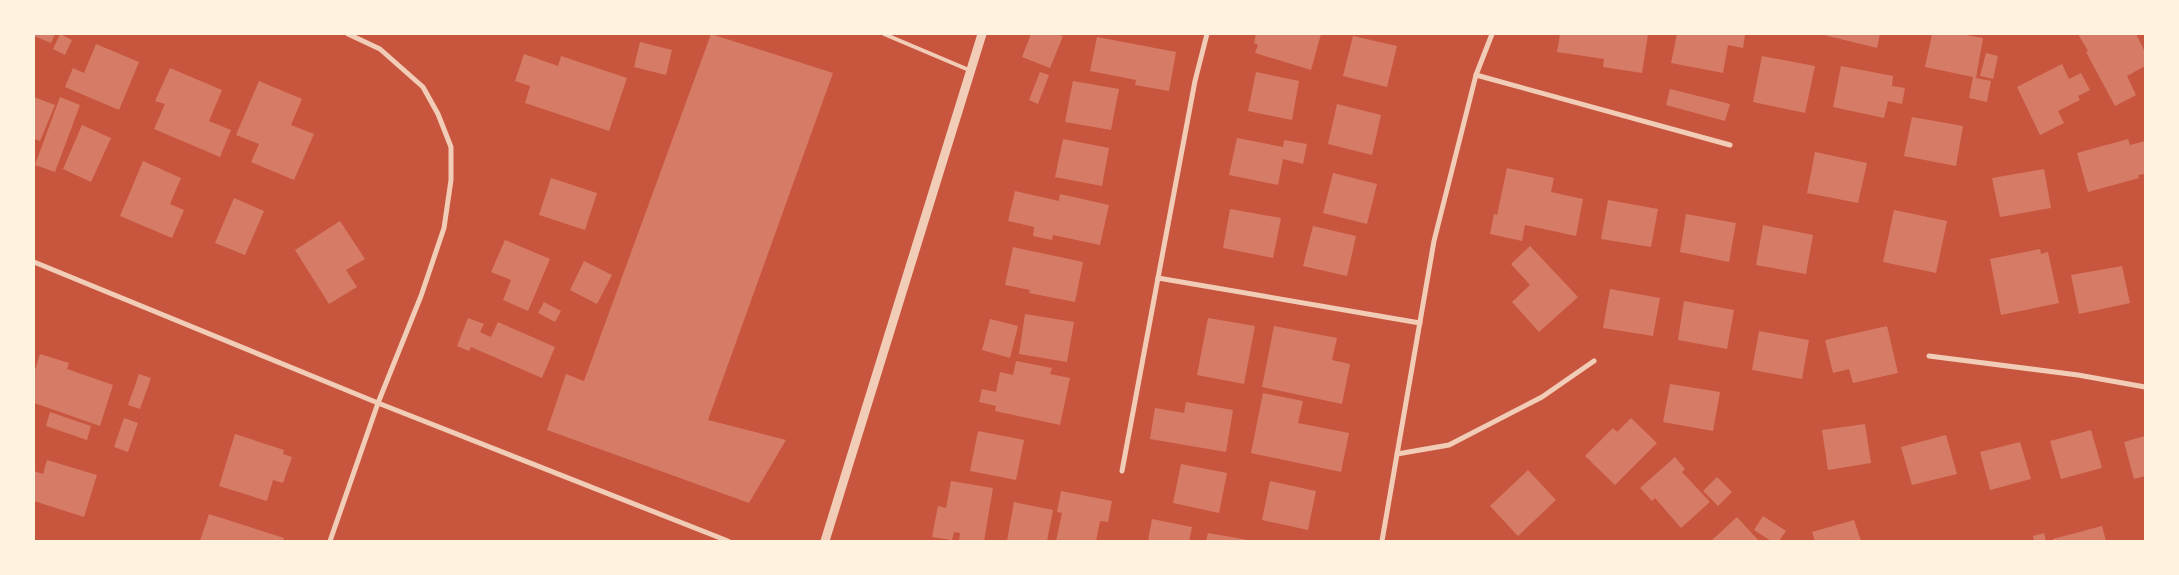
<svg xmlns="http://www.w3.org/2000/svg" width="2179" height="575" viewBox="0 0 2179 575" font-family="'Fira Sans Condensed',sans-serif">
<style>
.building{fill:#d67c66}
.lines{fill:none;stroke-linecap:round;stroke-linejoin:round}
.service{stroke:#f1ccb7;stroke-width:4}
.minor{stroke:#f1ccb7;stroke-width:5}
.tertiary{stroke:#f1ccb7;stroke-width:9}
</style>
<rect width="100%" height="100%" fill="#c8553d"/>
<g class="building">
<polygon points="34,34 55,34 51,43 34,36"/>
<polygon points="60,34 72,40 65,55 53,49"/>
<polygon points="711,34 833,73 708,420 786,440 749,503 547,430 566,374 584,381"/>
<polygon points="1031,34 1056,34 1063,36 1050,68 1022,57"/>
<polygon points="1256,34 1321,34 1311,70 1255,53 1258,45 1254,43"/>
<polygon points="1560,34 1648,34 1642,73 1603,67 1604,59 1557,52"/>
<polygon points="1677,34 1741,34 1745,35 1743,48 1728,45 1723,73 1671,63"/>
<polygon points="1820,34 1880,34 1877,48"/>
<polygon points="1932,34 1960,34 1983,38 1976,78 1991,81 1987,102 1969,98 1973,77 1925,67"/>
<polygon points="2078,34 2136,34 2145,52 2145,66 2127,76 2136,95 2115,106 2086,52 2088,51"/>
<polygon points="1353,36 1397,46 1387,87 1343,76"/>
<polygon points="1097,37 1176,52 1169,91 1135,85 1136,80 1090,71"/>
<polygon points="640,42 672,50 666,75 634,67"/>
<polygon points="96,44 139,62 119,110 65,87 73,68 84,73"/>
<polygon points="1986,53 1998,56 1993,79 1980,76"/>
<polygon points="524,54 558,66 561,56 627,78 609,131 525,103 530,86 515,81"/>
<polygon points="1762,56 1815,66 1805,113 1753,102"/>
<polygon points="2062,64 2069,79 2081,73 2090,90 2078,96 2080,100 2058,111 2064,123 2040,135 2017,87"/>
<polygon points="1841,66 1893,76 1892,86 1905,88 1902,104 1888,101 1884,118 1833,107"/>
<polygon points="170,68 222,90 209,121 231,130 220,157 154,129 165,104 155,101"/>
<polygon points="1040,72 1049,75 1038,104 1029,100"/>
<polygon points="1256,72 1299,81 1292,120 1248,111"/>
<polygon points="259,81 302,99 291,125 314,134 294,180 251,162 259,144 236,135"/>
<polygon points="1073,81 1119,89 1111,130 1065,122"/>
<polygon points="1670,89 1730,104 1725,121 1666,105"/>
<polygon points="34,97 55,105 40,141 34,139"/>
<polygon points="60,97 80,105 55,172 35,165"/>
<polygon points="1337,104 1381,115 1372,155 1328,144"/>
<polygon points="1912,117 1963,126 1956,166 1904,156"/>
<polygon points="82,125 111,138 91,182 63,169"/>
<polygon points="1237,138 1283,147 1284,140 1307,144 1303,164 1283,159 1278,185 1229,175"/>
<polygon points="1063,139 1109,148 1102,186 1055,177"/>
<polygon points="2128,139 2130,145 2145,141 2145,174 2138,175 2139,178 2088,192 2077,153"/>
<polygon points="1815,152 1867,163 1858,203 1807,193"/>
<polygon points="143,161 181,178 170,204 184,210 172,238 120,216"/>
<polygon points="1507,168 1554,178 1551,192 1583,199 1576,236 1525,225 1522,241 1490,234 1494,214 1497,215"/>
<polygon points="2044,169 2051,208 2000,217 1992,178"/>
<polygon points="1333,173 1377,184 1367,224 1323,213"/>
<polygon points="551,178 597,193 585,230 539,215"/>
<polygon points="1015,191 1059,201 1060,194 1109,205 1100,245 1053,235 1052,240 1033,236 1034,227 1008,221"/>
<polygon points="234,198 264,211 245,255 215,243"/>
<polygon points="1608,200 1658,209 1651,247 1601,239"/>
<polygon points="1230,209 1281,218 1273,258 1223,248"/>
<polygon points="1894,210 1947,221 1936,273 1883,262"/>
<polygon points="1686,214 1736,223 1729,262 1680,252"/>
<polygon points="340,221 365,259 346,270 357,287 329,304 295,250"/>
<polygon points="1763,225 1813,235 1806,274 1756,265"/>
<polygon points="1313,226 1356,236 1347,276 1303,266"/>
<polygon points="505,240 550,259 528,311 503,300 511,280 491,272"/>
<polygon points="1530,246 1578,297 1539,332 1512,302 1530,285 1511,264"/>
<polygon points="1013,247 1083,262 1075,302 1029,293 1030,290 1005,285"/>
<polygon points="2040,249 2041,254 2048,252 2059,303 2001,315 1990,259"/>
<polygon points="584,261 612,275 597,304 570,290"/>
<polygon points="2122,266 2130,303 2079,314 2071,275"/>
<polygon points="1610,289 1660,298 1653,336 1603,328"/>
<polygon points="1684,301 1734,310 1727,349 1678,340"/>
<polygon points="544,302 561,311 555,322 538,313"/>
<polygon points="1025,314 1074,322 1067,362 1019,354"/>
<polygon points="468,318 484,324 480,332 491,337 498,322 555,347 542,378 471,347 469,351 457,346"/>
<polygon points="1208,318 1255,326 1244,384 1197,375"/>
<polygon points="990,319 1018,326 1010,358 982,350"/>
<polygon points="1274,326 1337,338 1332,360 1350,364 1342,404 1262,387"/>
<polygon points="1887,326 1898,373 1853,383 1849,369 1833,373 1825,340"/>
<polygon points="1759,331 1809,340 1802,379 1752,370"/>
<polygon points="40,354 69,363 67,369 113,385 100,426 34,403 34,373"/>
<polygon points="1016,361 1052,368 1050,374 1070,378 1060,425 995,411 996,406 979,402 982,389 996,392 1000,372 1013,375"/>
<polygon points="139,374 151,378 140,409 128,405"/>
<polygon points="1670,384 1720,392 1713,431 1663,422"/>
<polygon points="1263,393 1303,401 1298,423 1349,433 1341,472 1251,453"/>
<polygon points="1186,402 1233,410 1226,452 1150,439 1155,408 1184,413"/>
<polygon points="50,412 91,426 87,440 46,426"/>
<polygon points="124,418 138,423 128,452 114,447"/>
<polygon points="1631,418 1657,443 1615,485 1585,456 1613,428 1617,432"/>
<polygon points="1865,424 1871,463 1828,470 1822,430"/>
<polygon points="2091,430 2102,468 2061,479 2050,441"/>
<polygon points="978,431 1024,440 1016,480 970,471"/>
<polygon points="235,434 284,450 283,454 292,457 283,483 273,480 267,501 219,486"/>
<polygon points="1946,435 1957,474 1912,485 1901,447"/>
<polygon points="2145,436 2145,476 2134,479 2124,442"/>
<polygon points="2020,442 2031,479 1990,490 1980,452"/>
<polygon points="1675,457 1685,469 1682,472 1710,502 1681,528 1655,498 1652,501 1640,488"/>
<polygon points="47,460 97,475 84,517 34,501 34,471 43,474"/>
<polygon points="1181,464 1227,473 1219,513 1173,503"/>
<polygon points="1528,470 1556,500 1518,536 1490,506"/>
<polygon points="1717,477 1732,492 1718,506 1703,491"/>
<polygon points="951,481 993,488 984,541 959,541 960,533 954,532 952,540 932,537 938,506 946,508"/>
<polygon points="1270,481 1316,491 1308,530 1262,520"/>
<polygon points="1061,491 1112,501 1108,522 1100,521 1096,541 1056,541 1062,513 1057,512"/>
<polygon points="1014,502 1053,510 1047,541 1007,541"/>
<polygon points="209,514 284,538 283,541 200,541"/>
<polygon points="1763,516 1786,531 1779,541 1771,541 1754,530"/>
<polygon points="1737,517 1759,541 1711,541"/>
<polygon points="1152,519 1192,527 1189,541 1148,541"/>
<polygon points="1854,520 1861,541 1815,541 1812,532"/>
<polygon points="2102,526 2106,541 2053,541 2053,539"/>
<polygon points="1208,533 1248,540 1248,541 1206,541"/>
<polygon points="2044,533 2046,541 2034,541 2033,536"/>
</g>
<g class="lines">
<polyline class="service" points="884,34 969,70"/>
<g class="minor">
<polyline points="1207,34 1195,81 1158,278 1420,323"/>
<polyline points="1476,75 1730,145"/>
<polyline points="34,262 378,403 728,541"/>
<polyline points="1929,356 2078,375 2145,387"/>
<polyline points="1397,454 1449,445 1542,397 1594,361"/>
<polyline points="1122,471 1158,278"/>
<polyline points="330,541 378,403 421,296 444,228 451,180 451,147 438,114 423,87 380,49 348,34"/>
<polyline points="1382,541 1434,241 1476,75 1492,34"/>
</g>
<polyline class="tertiary" points="825,541 982,34"/>
</g>
<rect width="2179" height="575" fill="none" stroke="#fff3e0" stroke-width="70"/>
</svg>
